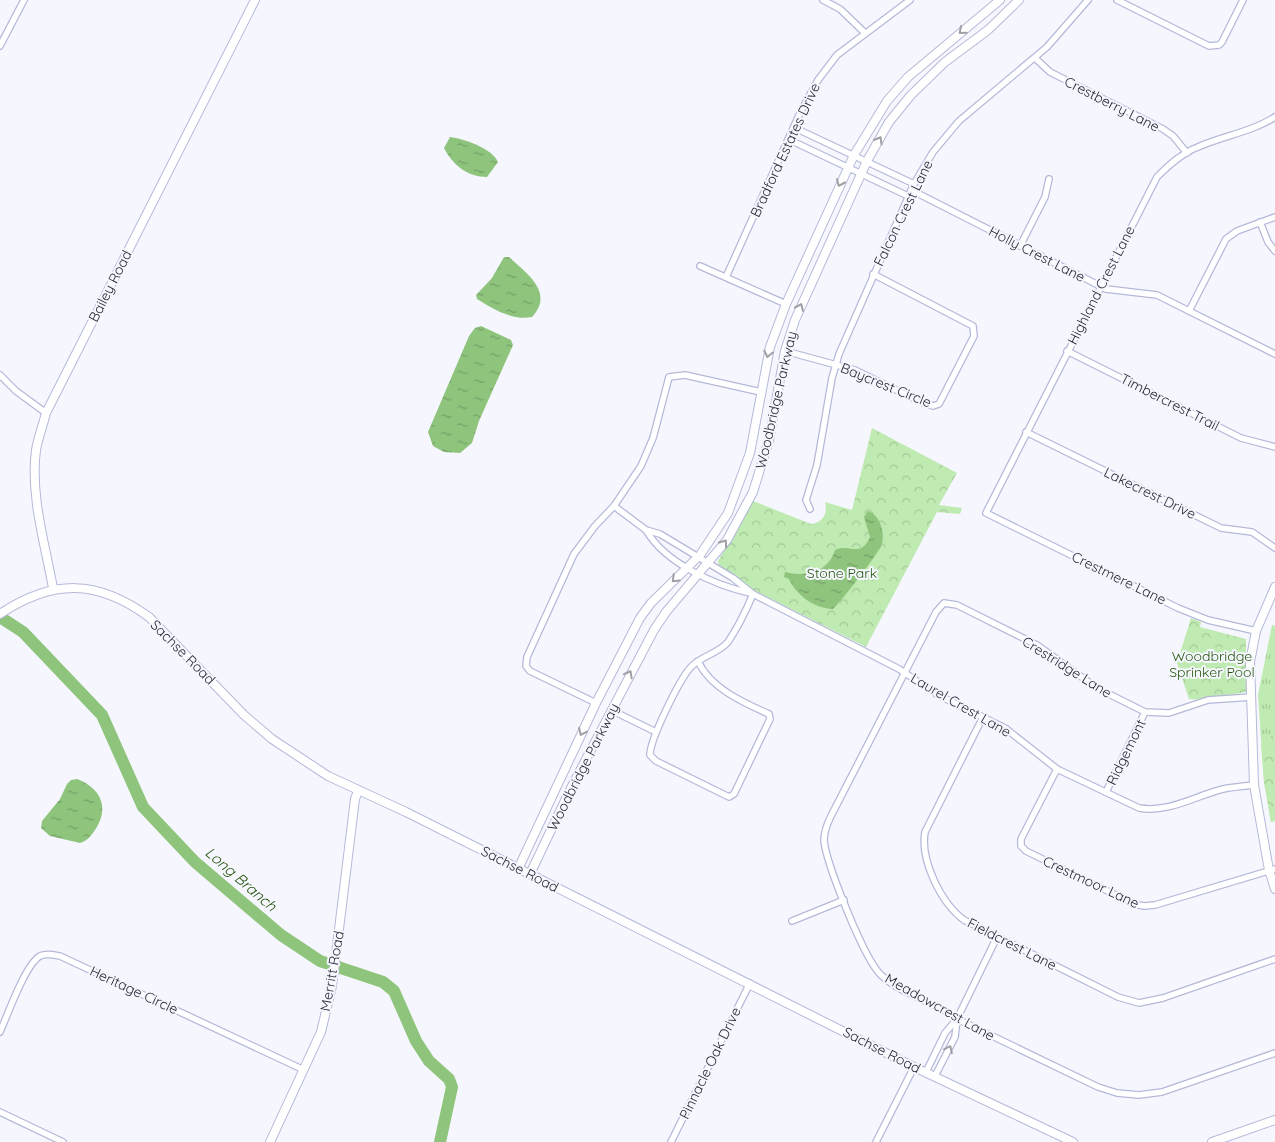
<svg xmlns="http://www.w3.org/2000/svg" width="1275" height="1142" viewBox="0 0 1275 1142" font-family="Quicksand,sans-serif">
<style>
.grass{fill:url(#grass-tufts)}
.forest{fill:url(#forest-crowns)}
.pitch{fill:#bfeab1}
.water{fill:url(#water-ripples)}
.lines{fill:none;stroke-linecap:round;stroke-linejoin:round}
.river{stroke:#8fc47d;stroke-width:12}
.street-casing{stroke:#b5b9d9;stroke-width:8}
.secondary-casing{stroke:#b5b9d9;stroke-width:10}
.street{stroke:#fff;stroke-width:5.5}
.secondary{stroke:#fff;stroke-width:8}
.oneway{stroke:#9f9fa5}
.labels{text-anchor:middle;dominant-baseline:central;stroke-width:4;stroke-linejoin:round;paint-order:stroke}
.street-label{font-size:14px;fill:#292a36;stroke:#f6f7fe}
.park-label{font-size:14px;fill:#275810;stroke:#f6f7fe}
.water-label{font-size:15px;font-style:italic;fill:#24550c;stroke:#f6f7fe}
</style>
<defs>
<pattern id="grass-tufts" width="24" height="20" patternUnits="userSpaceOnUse" patternTransform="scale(1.25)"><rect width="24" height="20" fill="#bfeab1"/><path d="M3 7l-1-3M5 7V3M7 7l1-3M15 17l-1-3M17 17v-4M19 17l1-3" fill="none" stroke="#a4c999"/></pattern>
<pattern id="forest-crowns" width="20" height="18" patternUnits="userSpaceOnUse" patternTransform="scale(1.25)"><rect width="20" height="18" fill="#bfeab1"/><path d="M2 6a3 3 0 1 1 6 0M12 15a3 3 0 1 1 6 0" fill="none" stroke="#a4c999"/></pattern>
<pattern id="water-ripples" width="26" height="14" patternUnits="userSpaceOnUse" patternTransform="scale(1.25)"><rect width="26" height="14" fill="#8fc47d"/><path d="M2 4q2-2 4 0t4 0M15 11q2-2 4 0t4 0" fill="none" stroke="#759f67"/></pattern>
</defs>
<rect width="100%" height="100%" fill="#f6f7fe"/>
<polygon class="grass" points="1272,625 1275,626 1275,821 1271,822 1264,782 1258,695"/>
<g class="forest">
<path d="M872,428L957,473L939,505L962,508L960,514L937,512L866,647L751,589L719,567L718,561L753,501L811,524C823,522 828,514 825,502L852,510Z"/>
<polygon points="1191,618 1201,622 1200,627 1246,639 1246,692 1202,700 1189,699 1177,663"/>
<polygon points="1275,733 1275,821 1271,822 1264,782 1261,744"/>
</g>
<polygon class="pitch" points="1212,647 1235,648 1234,660 1211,659"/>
<g class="water">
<path d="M450,137C464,139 492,148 498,162L487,177C467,177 453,165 444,148Z"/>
<path d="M504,257H509C526,273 555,292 532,317C513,321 493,309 477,299L476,295L492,278Z"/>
<polygon points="481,326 511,340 513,345 479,421 472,443 460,453 444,452 433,446 428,432 469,336 475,328"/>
<path d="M868,511C880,515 885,532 882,544C881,550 838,606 833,609C815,609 795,594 789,579L784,577L785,572C805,577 828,573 835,550C849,543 860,559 870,537L864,517Z"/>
<path d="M77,779C101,788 110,808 95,830C91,836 87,841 80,843L50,836L41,828L42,821L60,799L67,784L71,780Z"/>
</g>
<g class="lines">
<polyline class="river" points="0,617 23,632 102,715 143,807 195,862 281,935 320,961 383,982 394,991 416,1041 429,1061 449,1079 452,1087 440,1142"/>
<g class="street-casing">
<g id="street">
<polyline points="823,0 840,9 865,33"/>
<polyline points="1117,0 1209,46 1219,45 1222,42 1243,0"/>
<polyline points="0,46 24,0"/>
<polyline points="1035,58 1050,72 1163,129 1173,136 1187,153"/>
<polyline points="795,128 914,184"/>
<polyline points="790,140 908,196"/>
<polyline points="911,190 1106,289 1157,295 1275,354"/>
<polyline points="1260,222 1268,242 1275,251"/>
<polyline points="1020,246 1045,197 1049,179"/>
<polyline points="700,266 786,304"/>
<polyline points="726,277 800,113 818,80 837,55 910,0"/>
<polyline points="1189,311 1226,239 1237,231 1275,217"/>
<polyline points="785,351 855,370 923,403 933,406 939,404 974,336 973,326 873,274"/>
<polyline points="1067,351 1241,438 1275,447"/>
<polyline points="0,375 16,391 46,413"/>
<polyline points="1026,432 1221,528 1252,532 1275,548"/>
<path d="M614,506L646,530L660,534L733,578L753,594L899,669L938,695L1005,728L1057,769L1139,808C1169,813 1195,796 1223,789C1233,787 1244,786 1254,785"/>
<polyline points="810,509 806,500 817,465 832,378 839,354 914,184 933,152 959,121 1047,47 1088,0"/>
<path d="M646,530C665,563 714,585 750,593"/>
<path d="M1256,631L1208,620L1178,608L986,513L1157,177C1169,165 1182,153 1198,147C1223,136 1251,132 1275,117"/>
<path d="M698,661C710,688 744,703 769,714L770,719L734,794L729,797L656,761L650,755C650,739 679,681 690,668C700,656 718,654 728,642C738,627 746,611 753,594"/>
<path d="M1252,697L1208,700L1169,713L1145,712L1097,688L1037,645L957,605L944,603L936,612L831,816C827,824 824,832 824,841C827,865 864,959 881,975C902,995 934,1001 957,1019L1098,1087L1117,1093L1139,1095L1162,1092L1275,1053"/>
<polyline points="596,703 530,671 526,666 527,657 574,554 595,526 614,506 641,466 653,438 669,377 685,375 761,392"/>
<polyline points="611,710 656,732"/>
<path d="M983,717L925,832C920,860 941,903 964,920L1118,997L1139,1003L1163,998L1275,959"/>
<polyline points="1057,769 1021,839 1021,846 1026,851 1134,904 1144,906 1155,905 1275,869"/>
<polyline points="1106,792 1145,712"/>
<polyline points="792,921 844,900"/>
<path d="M0,1032C8,1014 25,965 40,956C46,953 54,955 60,956L304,1070"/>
<polyline points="926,1072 945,1033 957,1019 997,937"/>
<polyline points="935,1076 955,1037 957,1019"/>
<polyline points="0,1112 63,1142"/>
<polyline points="671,1142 750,983"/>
<polyline points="876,1142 914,1067"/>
</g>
</g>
<g class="secondary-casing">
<g id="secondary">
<polyline points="1275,587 1256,631 1250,662 1254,785 1269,870 1275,889"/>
<path d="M53,588C45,544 30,495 36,450C38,438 43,425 46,413L255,0"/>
<path d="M0,614C53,579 97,579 149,617L244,715L272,739L328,776L406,812L914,1067L1073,1142"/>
<polyline points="518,869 596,703 640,618 651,603 700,555 728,513 750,453 770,347 786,304 854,155 887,101 908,77 1000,0"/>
<polyline points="530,874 573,784 654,630 666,612 727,540 753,492 769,440 785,351 795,320 867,161 889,122 911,95 945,62 988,30 1019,0"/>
<polyline points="270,1142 321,1032 332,986 355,799 358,791"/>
<polyline points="1212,1142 1275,1120"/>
</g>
</g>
<use href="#street" class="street"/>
<use href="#secondary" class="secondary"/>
</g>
<defs><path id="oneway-chevron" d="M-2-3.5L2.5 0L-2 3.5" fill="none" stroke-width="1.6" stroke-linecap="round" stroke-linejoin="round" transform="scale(1.25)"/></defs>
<g class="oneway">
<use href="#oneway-chevron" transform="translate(962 31) rotate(140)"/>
<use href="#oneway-chevron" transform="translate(879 140) rotate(-60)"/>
<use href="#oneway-chevron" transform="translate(840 183) rotate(114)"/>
<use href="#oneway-chevron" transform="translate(800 307) rotate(-66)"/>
<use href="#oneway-chevron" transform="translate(768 354) rotate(102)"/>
<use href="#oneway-chevron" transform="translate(724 543) rotate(-54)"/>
<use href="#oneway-chevron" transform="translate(675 579) rotate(136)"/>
<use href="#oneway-chevron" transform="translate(629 674) rotate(-62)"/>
<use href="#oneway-chevron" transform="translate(582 732) rotate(115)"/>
<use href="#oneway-chevron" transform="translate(949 1049) rotate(-64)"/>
</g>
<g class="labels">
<g class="street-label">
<text transform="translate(1112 104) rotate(27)">Crestberry Lane</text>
<text transform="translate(785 150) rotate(-65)">Bradford Estates Drive</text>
<text transform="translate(903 213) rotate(-64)">Falcon Crest Lane</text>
<text transform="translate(1037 254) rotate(27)">Holly Crest Lane</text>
<text transform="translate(1101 285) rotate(-63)">Highland Crest Lane</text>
<text transform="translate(110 286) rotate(-63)">Bailey Road</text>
<text transform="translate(886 385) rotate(22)">Baycrest Circle</text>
<text transform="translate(776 400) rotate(-77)">Woodbridge Parkway</text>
<text transform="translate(1170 402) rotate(27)">Timbercrest Trail</text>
<text transform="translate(1150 493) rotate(26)">Lakecrest Drive</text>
<text transform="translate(1119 578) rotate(26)">Crestmere Lane</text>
<text transform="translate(183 652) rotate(45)">Sachse Road</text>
<text transform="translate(1067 667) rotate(32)">Crestridge Lane</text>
<text transform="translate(961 705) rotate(30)">Laurel Crest Lane</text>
<text transform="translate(1126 752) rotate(-64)">Ridgemont</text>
<text transform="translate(583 767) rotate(-63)">Woodbridge Parkway</text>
<text transform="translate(520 869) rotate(27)">Sachse Road</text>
<text transform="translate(1091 882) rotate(25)">Crestmoor Lane</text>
<text transform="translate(1012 944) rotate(27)">Fieldcrest Lane</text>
<text transform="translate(332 971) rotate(-80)">Merritt Road</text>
<text transform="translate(134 990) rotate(25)">Heritage Circle</text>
<text transform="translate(940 1007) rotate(29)">Meadowcrest Lane</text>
<text transform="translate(882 1050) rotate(27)">Sachse Road</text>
<text transform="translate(710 1063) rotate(-64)">Pinnacle Oak Drive</text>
</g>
<g class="park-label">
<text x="842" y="573">Stone Park</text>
<text x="1212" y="656">Woodbridge<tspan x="1212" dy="16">Sprinker Pool</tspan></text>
</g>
<g class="water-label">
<text transform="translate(241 879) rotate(41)">Long Branch</text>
</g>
</g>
</svg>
